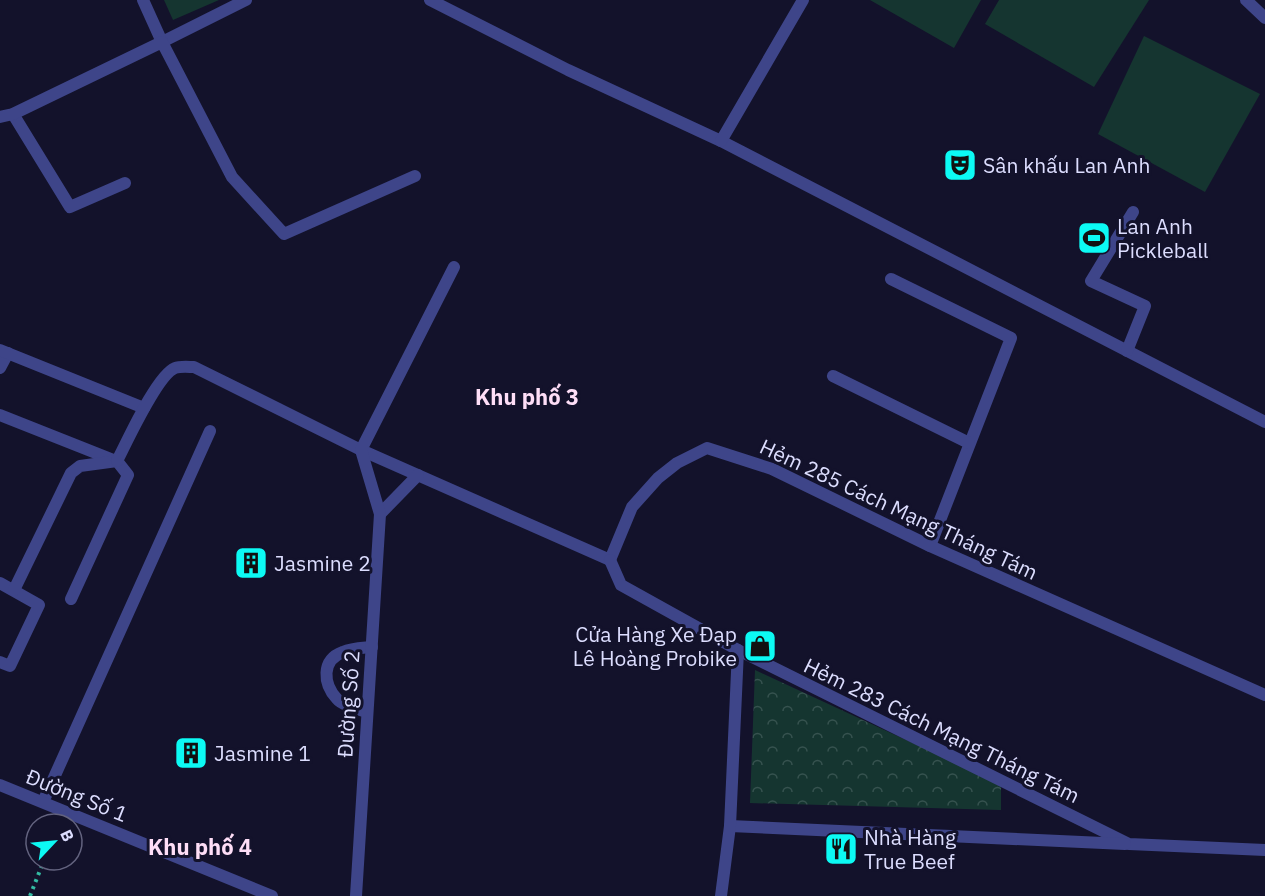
<svg xmlns="http://www.w3.org/2000/svg" width="1265" height="896" viewBox="0 0 1265 896" font-family="'IBM Plex Sans',sans-serif">
<style>
.park{fill:url(#park-crowns)}
.pitch{fill:#153530}
.lines{fill:none;stroke-linecap:round;stroke-linejoin:round}
.path{stroke:#33bba2;stroke-width:4;stroke-dasharray:3 4.5;stroke-linecap:butt}
.service{stroke:#3e4589;stroke-width:12}
.minor{stroke:#3e4589;stroke-width:12}
.labels{text-anchor:middle;dominant-baseline:central;stroke-width:6;stroke-linejoin:round;paint-order:stroke}
.poi-label{font-size:21px;fill:#dcddfe;stroke:#13122b;text-anchor:start}
.street-label{font-size:21px;fill:#dcddfe;stroke:#13122b}
.neighbourhood-label{font-size:22px;font-weight:bold;fill:#fedef7;stroke:#13122b}
</style>
<defs>
<pattern id="park-crowns" width="20" height="18" patternUnits="userSpaceOnUse" patternTransform="scale(1.5)"><rect width="20" height="18" fill="#153530"/><path d="M2 6a3 3 0 1 1 6 0M12 15a3 3 0 1 1 6 0" fill="none" stroke="#36524f"/></pattern>
</defs>
<rect width="100%" height="100%" fill="#13122b"/>
<polygon class="park" points="755,670 1001,784 1001,810 750,803"/>
<g class="pitch">
<polygon points="164,0 219,0 173,20"/>
<polygon points="870,0 981,0 954,48"/>
<polygon points="999,0 1149,0 1094,87 985,24"/>
<polygon points="1144,36 1260,94 1205,192 1098,134"/>
</g>
<g class="lines">
<polyline class="path" points="30,896 44,860"/>
<g class="service">
<polyline points="143,0 162,42 246,0"/>
<polyline points="430,0 568,70 721,141 1265,422"/>
<polyline points="1246,0 1265,18"/>
<polyline points="13,114 70,207 125,183"/>
<polyline points="0,117 13,114 162,42 232,177 284,234 415,176"/>
<polyline points="721,141 803,0"/>
<polyline points="891,279 1011,338 930,546"/>
<polyline points="1127,351 1145,306 1091,281 1133,212"/>
<polyline points="0,368 8,353"/>
<polyline points="833,376 969,443"/>
<polyline points="0,415 116,461"/>
<polyline points="0,583 39,605 10,666 0,662"/>
<polyline points="14,590 71,473 80,466 117,461"/>
<polyline points="71,599 128,475 117,461"/>
<polyline points="43,802 210,431"/>
</g>
<g class="minor">
<polyline points="0,350 144,408"/>
<path d="M117,461C127,442 157,375 175,368C180,366 189,367 194,367L361,450L610,560L632,507L658,478L677,463L707,448L772,469L930,546L1265,695"/>
<polyline points="380,514 418,475"/>
<polyline points="610,560 621,585 738,650 1129,844 1265,850"/>
<path d="M367,712C359,710 342,705 337,699C323,684 321,660 343,652C352,648 363,648 372,647"/>
<polyline points="0,785 272,896"/>
<polyline points="730,826 1125,844"/>
<polyline points="356,896 380,514 361,450 454,267"/>
<polyline points="721,896 730,826 738,650"/>
</g>
</g>
<defs>
<g id="theatre-square" transform="scale(1.725)"><rect x="-9" y="-9" width="18" height="18" rx="4" fill="#0cfaf4" stroke="#13122b"/><path d="M-5-5.5Q0-4 5-5.5V0Q5 5 0 6Q-5 5-5 0ZM-3.3-2.5H-1v1.5H-3.3ZM1-2.5H3.3v1.5H1ZM-2.8 1Q0 5.5 2.8 1Z" fill="#111"/></g>
<g id="stadium-square" transform="scale(1.725)"><rect x="-9" y="-9" width="18" height="18" rx="4" fill="#0cfaf4" stroke="#13122b"/><path d="M0-5a6.5 5 0 1 0 0 10a6.5 5 0 1 0 0-10ZM-3.5-1.8h7v3.6h-7Z" fill="#111"/></g>
<g id="building-square" transform="scale(1.725)"><rect x="-9" y="-9" width="18" height="18" rx="4" fill="#0cfaf4" stroke="#13122b"/><path d="M-4-6H4V6H1V3H-1V6H-4ZM-2.5-4.3h1.7v1.8h-1.7ZM.8-4.3h1.7v1.8H.8ZM-2.5-1h1.7V.8h-1.7ZM.8-1h1.7V.8H.8Z" fill="#111"/></g>
<g id="shop-square" transform="scale(1.725)"><rect x="-9" y="-9" width="18" height="18" rx="4" fill="#0cfaf4" stroke="#13122b"/><path d="M-5-2.5h2.3a2.7 3.5 0 0 1 5.4 0H5L5.5 6h-11ZM-1.5-2.5h3a1.5 2.3 0 0 0-3 0Z" fill="#111"/></g>
<g id="restaurant-square" transform="scale(1.725)"><rect x="-9" y="-9" width="18" height="18" rx="4" fill="#0cfaf4" stroke="#13122b"/><path d="M-5-6h1v4h1v-4h1v4h1v-4h1v5L-1.5 .5V6h-2V.5L-5-1ZM5-6V6H3V1.5H1.5Q1.5-4 5-6Z" fill="#111"/></g>
</defs>
<g fill-rule="evenodd">
<use href="#theatre-square" x="960" y="165"/>
<use href="#stadium-square" x="1094" y="238"/>
<use href="#building-square" x="251" y="563"/>
<use href="#shop-square" x="760" y="646"/>
<use href="#building-square" x="191" y="753"/>
<use href="#restaurant-square" x="841" y="849"/>
</g>
<g class="labels">
<g class="poi-label">
<text x="983" y="165">Sân khấu Lan Anh</text>
<text x="1117" y="226">Lan Anh<tspan x="1117" dy="24">Pickleball</tspan></text>
<text x="274" y="563">Jasmine 2</text>
<text x="737" y="634" text-anchor="end">Cửa Hàng Xe Đạp<tspan x="737" dy="24">Lê Hoàng Probike</tspan></text>
<text x="214" y="753">Jasmine 1</text>
<text x="864" y="837">Nhà Hàng<tspan x="864" dy="24">True Beef</tspan></text>
</g>
<g class="street-label">
<text transform="translate(899 509) rotate(25)">Hẻm 285 Cách Mạng Tháng Tám</text>
<text transform="translate(348 704) rotate(-86)">Đường Số 2</text>
<text transform="translate(942 730) rotate(26)">Hẻm 283 Cách Mạng Tháng Tám</text>
<text transform="translate(77 795) rotate(22)">Đường Số 1</text>
</g>
<g class="neighbourhood-label">
<text x="527" y="396">Khu phố 3</text>
<text x="200" y="846">Khu phố 4</text>
</g>
</g>
<g transform="translate(54 842) rotate(64)"><circle r="28" fill="#13122b" stroke="#63637f" stroke-width="1.5"/>
<path d="M0-4.5L10 22L0 15L-10 22Z" fill="#0cfaf4"/>
<text y="-9" font-size="16" font-weight="bold" text-anchor="middle" fill="#dcddfe">B</text>
</g>
</svg>
